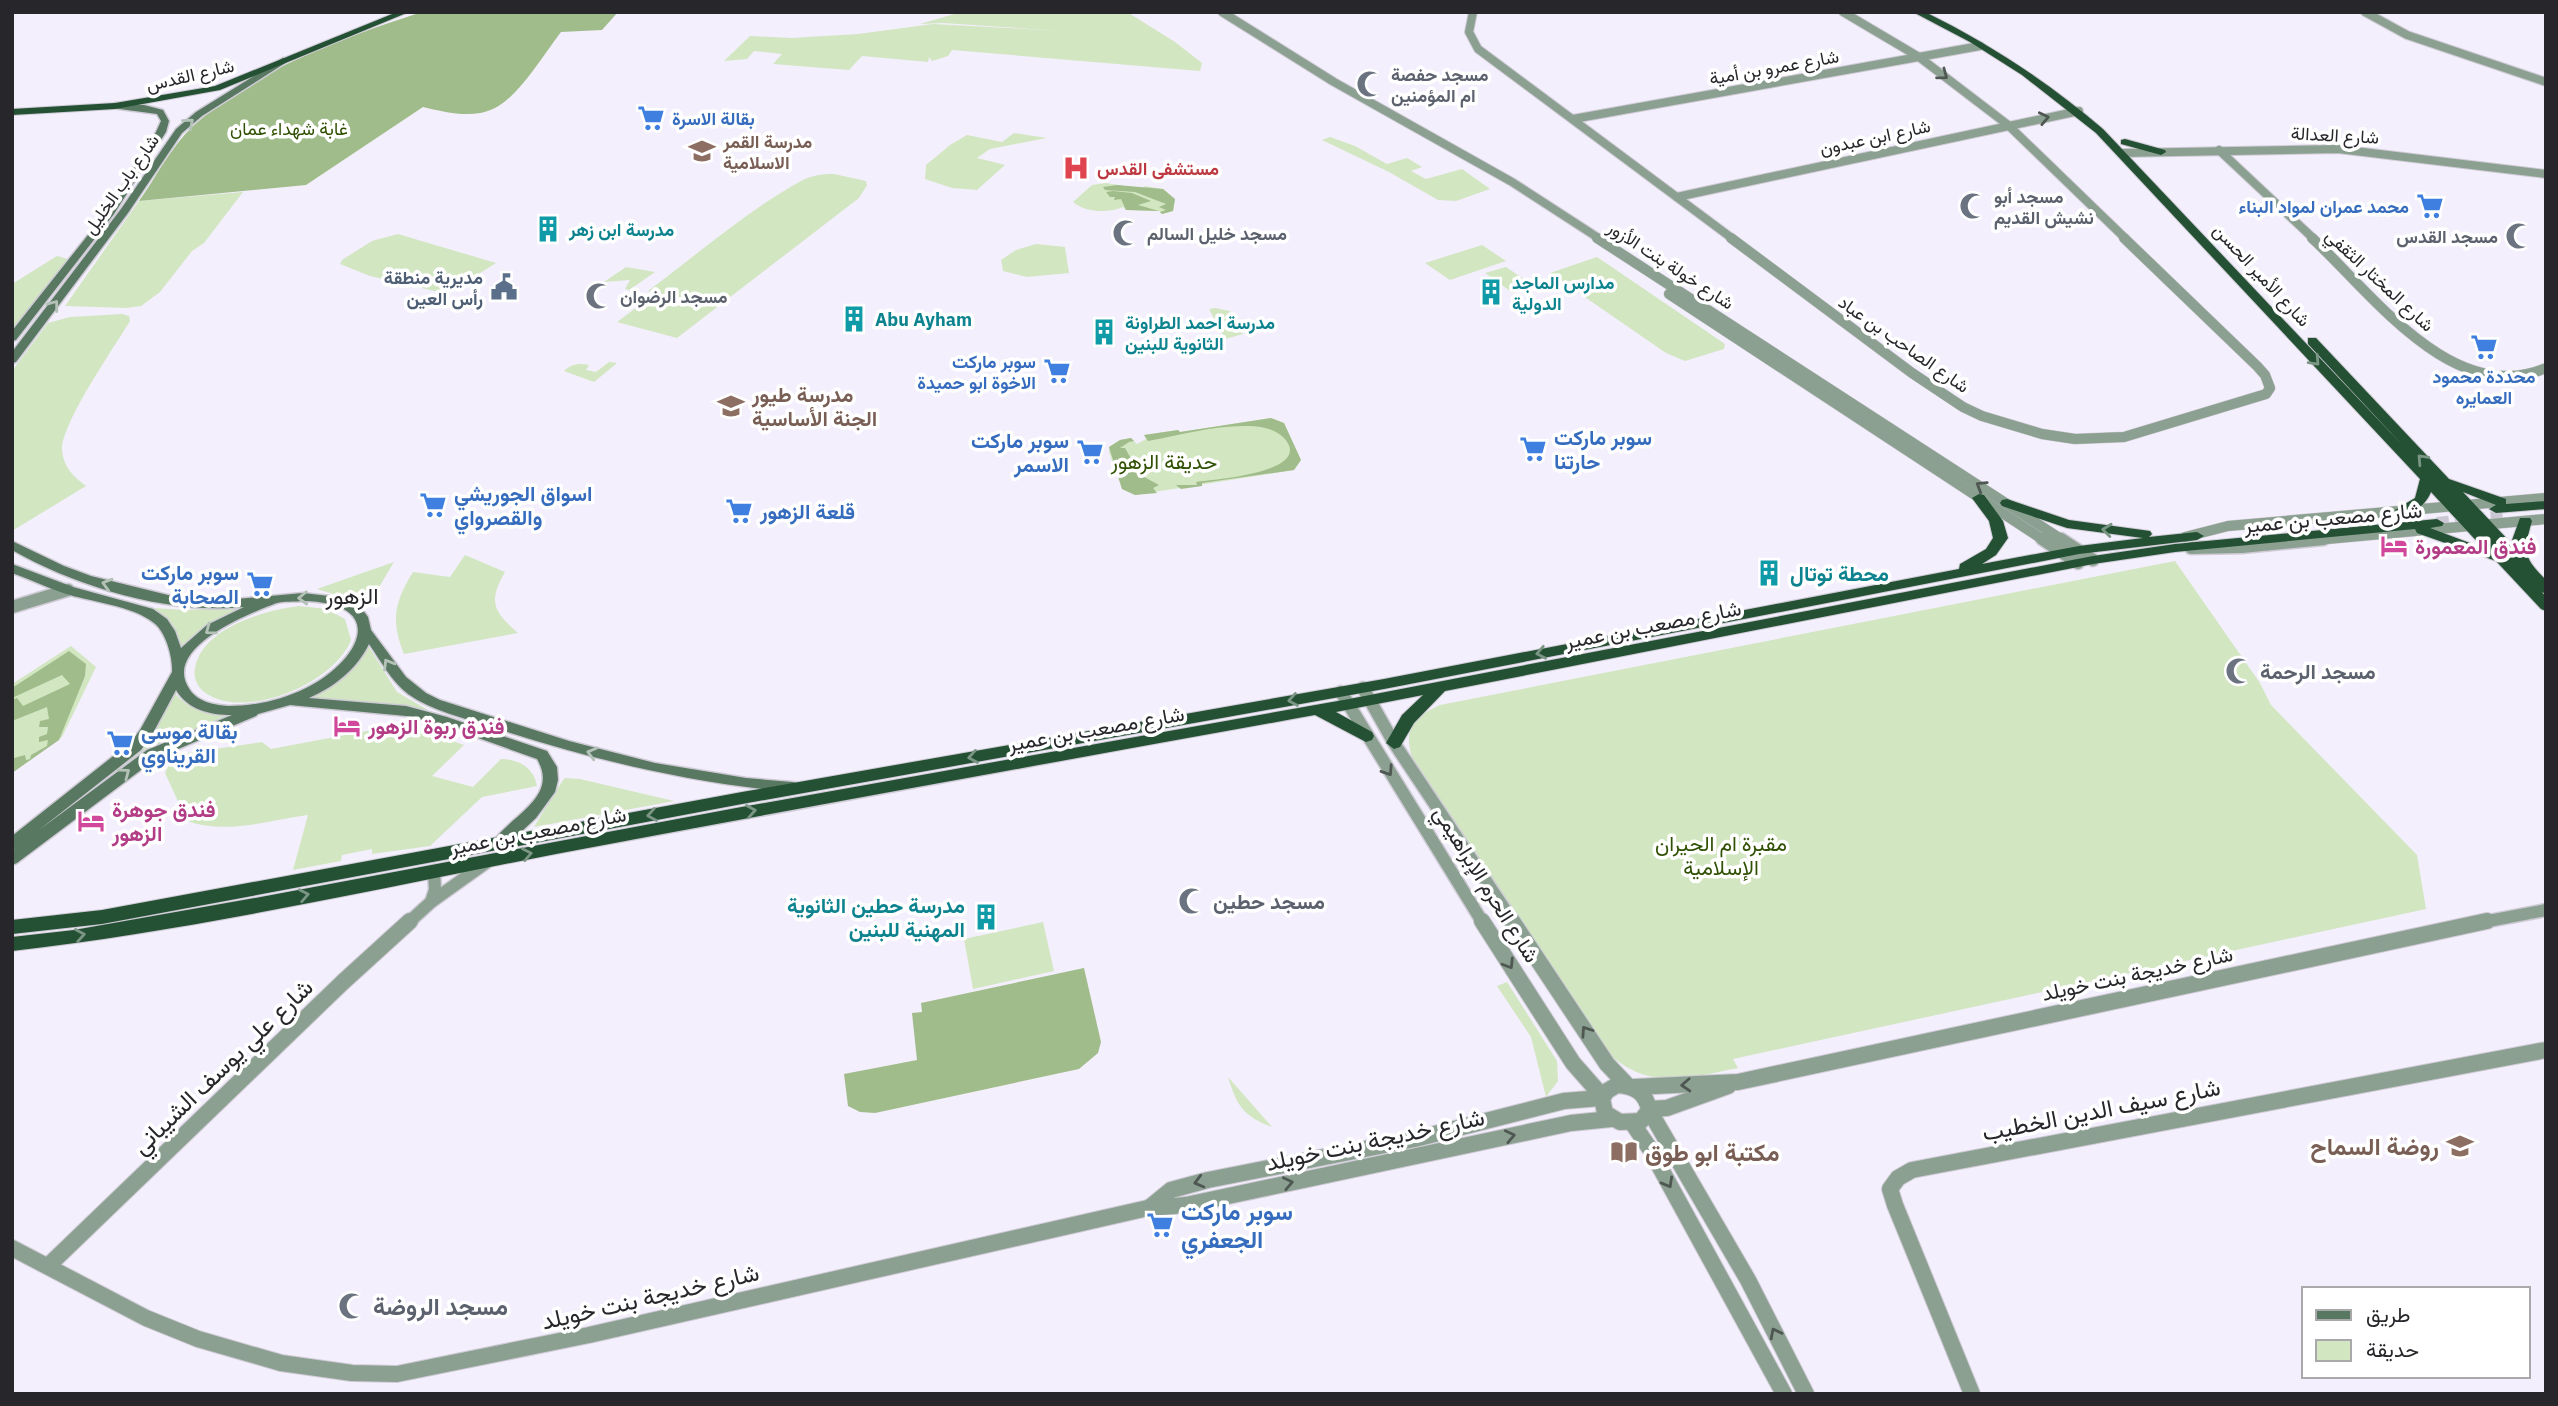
<svg xmlns="http://www.w3.org/2000/svg" width="2558" height="1406" viewBox="0 0 2558 1406" font-family="'IBM Plex Sans',Vazirmatn,sans-serif">
<style>
.green{fill:#d2e6c2}
.forest{fill:#a1bc8b}
.lines{fill:none;stroke-linecap:round;stroke-linejoin:round}
.trunk-tunnel{stroke:#cbc7d2;stroke-width:12;stroke-dasharray:12 6;stroke-linecap:butt}
.tertiary-far3-casing{stroke:#cfcbd6;stroke-width:10}
.tertiary-far2-casing{stroke:#cfcbd6;stroke-width:11}
.tertiary-far1-casing{stroke:#cfcbd6;stroke-width:15}
.tertiary-casing{stroke:#cfcbd6;stroke-width:18}
.secondary-casing{stroke:#cfcbd6;stroke-width:3}
.trunk-casing{stroke:#cfcbd6;stroke-width:2}
.tertiary-far3{stroke:#8ba090;stroke-width:8}
.tertiary-far2{stroke:#8ba090;stroke-width:10}
.tertiary-far1{stroke:#8ba090;stroke-width:12}
.tertiary{stroke:#8ba090;stroke-width:16}
.secondary{fill:#597861;fill-rule:evenodd}
.trunk{fill:#245034;fill-rule:evenodd}
.oneway{stroke:#4f5753}
.oneway2{stroke:#b4c2b8}
.oneway3{stroke:#7c9685}
.labels{text-anchor:middle;dominant-baseline:central;stroke-width:7;stroke-linejoin:round;paint-order:stroke}
.far-street-label{font-size:18px;fill:#27262a;stroke:#fff}
.far-worship-label{font-size:18px;font-weight:bold;fill:#5b616d;stroke:#fff;text-anchor:start}
.far-shop-label{font-size:18px;font-weight:bold;fill:#366cbe;stroke:#fff;text-anchor:end}
.far-park-label{font-size:18px;fill:#305003;stroke:#fff}
.far-education-label{font-size:18px;font-weight:bold;fill:#785e54;stroke:#fff;text-anchor:start}
.far-health-label{font-size:18px;font-weight:bold;fill:#be3a42;stroke:#fff;text-anchor:start}
.far-culture-label{font-size:18px;font-weight:bold;fill:#0d838f;stroke:#fff;text-anchor:start}
.far-service-label{font-size:18px;font-weight:bold;fill:#4e5e75;stroke:#fff;text-anchor:end}
.education-label{font-size:21px;font-weight:bold;fill:#785e54;stroke:#fff;text-anchor:start}
.shop-label{font-size:21px;font-weight:bold;fill:#366cbe;stroke:#fff;text-anchor:start}
.park-label{font-size:21px;fill:#305003;stroke:#fff}
.street-label{font-size:21px;fill:#27262a;stroke:#fff}
.hotel-label{font-size:21px;font-weight:bold;fill:#b23c85;stroke:#fff;text-anchor:start}
.culture-label{font-size:21px;font-weight:bold;fill:#0d838f;stroke:#fff;text-anchor:start}
.worship-label{font-size:21px;font-weight:bold;fill:#5b616d;stroke:#fff;text-anchor:start}
.neighbourhood-label{font-size:23px;fill:#27262a;stroke:#fff}
.near-street-label{font-size:24px;fill:#27262a;stroke:#fff}
.near-education-label{font-size:24px;font-weight:bold;fill:#785e54;stroke:#fff;text-anchor:end}
.near-shop-label{font-size:24px;font-weight:bold;fill:#366cbe;stroke:#fff;text-anchor:start}
.near-worship-label{font-size:24px;font-weight:bold;fill:#5b616d;stroke:#fff;text-anchor:start}
</style>
<rect width="100%" height="100%" fill="#f4effc"/>
<g class="green">
<polygon points="961,12 1127,12 1175,42 1202,63 1200,71 952,50 948,56 932,61 929,57 928,62 862,56 849,70 773,64 782,54 754,51 747,59 724,61 750,36 791,38 858,34 933,24 1062,31 943,23 920,24"/>
<polygon points="1014,133 1047,138 990,149 977,158 1005,165 977,190 952,188 925,179 926,165 950,145 967,135 1002,142"/>
<polygon points="1330,137 1355,146 1387,164 1407,158 1422,167 1411,171 1426,179 1462,169 1490,189 1456,201 1438,200 1389,172 1322,140"/>
<path d="M834,174L866,181L867,185L859,198L677,338L617,322L656,293L648,291C695,256 752,207 803,180C813,175 823,174 834,174Z"/>
<path d="M1106,183L1143,189L1145,186L1163,189L1175,199L1173,211L1162,214L1159,211L1126,210L1123,207C1109,213 1086,213 1073,202L1092,185Z"/>
<polygon points="243,192 204,243 192,251 160,292 141,306 126,308 65,306 139,201"/>
<polygon points="398,234 496,263 447,294 370,276 340,264 342,260 372,241"/>
<polygon points="1036,244 1065,247 1069,273 1027,277 1003,271 1001,260 1016,250"/>
<polygon points="1482,245 1506,261 1450,280 1425,263"/>
<polygon points="57,256 68,259 12,330 12,284"/>
<polygon points="1597,257 1725,344 1724,349 1685,361 1666,353 1550,273"/>
<polygon points="626,267 655,272 629,290 625,289 630,280 604,282"/>
<polygon points="1506,267 1534,286 1513,293 1485,273"/>
<polygon points="1215,308 1230,311 1243,334 1225,339 1209,309"/>
<path d="M122,314L129,316L130,321C115,346 60,425 62,451C64,468 74,477 86,486L12,531V371L48,323L70,317Z"/>
<path d="M609,362L617,363L594,382L564,371C572,364 578,363 589,365L586,370L596,372Z"/>
<polygon points="1271,418 1284,423 1301,460 1294,470 1135,495 1122,489 1109,452 1109,447 1120,440 1131,438 1137,444 1146,439 1144,435 1178,430 1180,432"/>
<path d="M465,555L505,572C488,602 493,611 518,633L404,654C390,619 395,602 413,572L450,577Z"/>
<path d="M2175,561L2260,683L2271,705L2417,855L2426,909L1733,1059L1738,1068C1688,1078 1649,1091 1608,1053L1412,757C1403,728 1414,717 1440,705Z"/>
<polygon points="394,562 366,609 353,600 317,589"/>
<path d="M299,606L326,609L345,619L351,640C335,683 244,722 204,692C197,686 193,677 195,668C202,628 265,610 299,606Z"/>
<path d="M243,607L226,616L181,652C177,631 171,620 153,608L185,610Z"/>
<path d="M367,644L397,692L428,710L386,704L306,700C334,685 351,672 367,644Z"/>
<polygon points="71,646 96,667 62,737 12,773 12,684"/>
<path d="M174,692C191,714 214,714 239,714L118,772L154,732Z"/>
<path d="M404,724L464,745L432,776L473,787L501,759C519,759 534,768 537,786L482,797L430,846L372,854V849L342,855L341,861L293,870L308,815C268,820 227,835 187,821L165,773L174,755L262,742L271,749Z"/>
<path d="M565,778L580,779L674,801L534,827C539,819 562,780 565,778Z"/>
<polygon points="1043,922 1054,971 973,989 964,939"/>
<polygon points="1507,982 1557,1061 1558,1081 1546,1097 1531,1037 1497,986"/>
<path d="M1228,1077L1272,1127C1243,1116 1237,1106 1228,1077Z"/>
</g>
<g class="forest">
<path d="M422,12H618L602,30L561,32C544,54 518,98 493,109C472,119 444,112 423,107L306,185L139,201C156,177 171,147 192,127C256,69 342,38 422,12Z"/>
<polygon points="1117,185 1163,189 1175,199 1173,211 1162,214 1160,212 1166,210 1159,207 1166,204 1135,192 1105,190 1103,187"/>
<polygon points="1113,191 1132,193 1151,201 1138,205 1159,211 1126,210 1121,199 1114,200 1115,197 1110,197 1106,192"/>
<path d="M1271,418L1284,423L1301,460L1294,470L1202,483V486L1181,489L1176,485H1197L1196,482C1210,480 1316,473 1284,438C1276,429 1260,426 1249,426C1214,425 1181,435 1148,441L1144,435L1178,430L1180,432Z"/>
<polygon points="1131,438 1134,441 1129,442 1120,448 1125,448 1133,462 1132,466 1135,472 1159,485 1153,488 1157,493 1135,495 1122,489 1109,447 1120,440"/>
<polygon points="69,651 86,664 85,676 59,740 12,773 14,758 25,755 26,760 30,759 31,755 47,746 48,740 39,742 39,737 47,734 48,727 39,727 40,721 49,719 47,707 12,721 12,700 17,698 23,706 70,684 62,675 12,698 12,688"/>
<polygon points="1084,968 1101,1042 1098,1053 1079,1069 875,1113 860,1112 848,1106 844,1074 917,1060 912,1013 922,1012 921,1003"/>
</g>
<g class="lines">
<polyline class="trunk-tunnel" points="2437,523 2505,516"/>
<g class="tertiary-far3-casing">
<g id="tertiary-far3">
<polyline points="1222,12 1334,82 1512,182 1600,239"/>
<polyline points="1473,12 1469,32 1478,49 1733,239"/>
<polyline points="1843,12 1919,57 2008,125 2126,239"/>
<polyline points="2365,12 2407,35 2546,82"/>
<polyline points="1573,119 1980,46"/>
<polyline points="2219,150 2314,239"/>
<polyline points="2122,153 2338,149 2546,174"/>
<polyline points="1677,197 2079,111"/>
</g>
</g>
<g class="tertiary-far2-casing">
<g id="tertiary-far2">
<polyline points="1597,238 2064,541"/>
<polyline points="1731,238 1912,373 1963,407 1982,416 2042,434 2075,439 2124,437 2266,394 2270,388 2265,375 2257,366 2124,238"/>
<path d="M2312,238C2371,292 2453,408 2546,368"/>
<polyline points="1669,294 2045,541"/>
<polyline points="2185,537 2228,526 2546,498"/>
<polyline points="2305,541 2546,519"/>
</g>
</g>
<g class="tertiary-far1-casing">
<g id="tertiary-far1">
<polyline points="2042,539 2078,563"/>
<polyline points="2061,539 2093,560"/>
<polyline points="2191,548 2242,547 2324,539"/>
<polyline points="12,607 68,590"/>
<polyline points="1363,688 1394,743 1514,923"/>
<polyline points="1341,692 1483,923"/>
<polyline points="431,902 435,890 434,871"/>
<polyline points="408,923 431,902 487,862"/>
<polyline points="2478,923 2546,910"/>
</g>
</g>
<g class="tertiary-casing">
<g id="tertiary">
<polyline points="1482,921 1573,1063 1602,1096"/>
<polyline points="1512,921 1607,1064 1627,1085"/>
<path d="M1617,1085C1634,1086 1646,1092 1649,1110L1641,1121L1620,1122L1605,1113L1602,1098L1607,1091Z"/>
<polyline points="1634,1087 1738,1082 2487,921"/>
<polyline points="1649,1109 1667,1108 1728,1086"/>
<polyline points="1649,1110 1748,1280 1806,1394"/>
<polyline points="1633,1124 1650,1149 1784,1394"/>
<polyline points="1149,1208 1171,1190 1208,1180 1415,1139 1564,1101 1601,1098"/>
<polyline points="12,1248 146,1318 198,1339 281,1363 352,1373 397,1374 589,1335 1148,1208 1186,1205 1571,1123 1611,1119"/>
<polyline points="48,1266 343,982 410,921"/>
<polyline points="1972,1394 1895,1205 1890,1189 1898,1178 1912,1170 2546,1050"/>
</g>
</g>
<g class="secondary-casing">
<g id="secondary">
<polygon points="283,58 290,60 202,116 182,133 128,213 16,362 12,363 12,352 121,209 176,129 196,112"/>
<polygon points="115,103 144,105 163,110 169,121 166,132 114,214 16,340 12,341 12,331 107,211 156,132 161,121 157,114 112,108 111,106"/>
<path d="M12,541L64,566L91,576L172,596L225,600L303,593L338,597L351,601L362,609L368,617L371,630L406,677L426,693L440,700L569,741L655,763L746,778L792,782L797,783L799,787L797,791L792,792C689,783 590,759 492,727C464,718 432,711 408,694C391,681 381,661 369,644C357,669 334,687 309,698L406,706L447,717L547,751L557,767L558,780L555,792L536,818L505,847H495L492,843C509,816 560,798 537,759L439,724L406,716L290,705L258,714L256,716L157,758L17,863L12,865V851L15,849L12,850V836L131,742L140,730L172,672C173,658 166,632 154,623C132,605 90,602 63,593C46,587 29,579 12,573V564L73,587L153,609L167,619L175,631L181,648L207,625L244,607C170,615 77,587 12,550ZM303,601C390,603 360,661 306,688C282,700 255,706 228,706C215,705 198,702 190,690C160,648 250,613 277,603C284,601 295,602 303,601ZM176,690C188,710 210,715 232,715L147,750L39,830L141,750L153,733Z"/>
</g>
</g>
<g class="trunk-casing">
<g id="trunk">
<polygon points="397,12 409,12 220,90 115,109 12,115 12,109 115,103 215,86"/>
<path d="M1913,12H1925C1990,44 2048,82 2103,129L2406,449L2308,344V338H2316L2449,479L2506,499V504L2546,501V509L2496,513L2489,509L2496,505L2463,492L2511,543L2520,518H2530L2532,521C2523,552 2523,557 2546,580V594L2542,592L2546,597V611L2541,609L2496,561L2417,533L2415,529L2175,552L2093,564L1445,691L1414,723L1400,747L1394,749L1386,743L1402,715L1423,695L1336,712L1372,732L1374,736L1372,740L1366,742L1315,715C1062,761 809,806 556,854C376,889 195,930 12,951V937L74,930L266,896L736,808L1349,699L2093,556L2175,544L2437,519L2444,523L2442,526L2430,528L2483,548L2431,492C2425,506 2413,515 2397,513L2395,510L2415,498L2420,479L2096,133L2022,75L1970,42Z"/>
<polygon points="2125,139 2165,150 2166,152 2161,155 2121,144 2121,140"/>
<polygon points="1979,494 1984,495 2003,521 2008,538 1996,555 1982,564 2079,546 2143,538 2067,528 2002,506 2000,503 2002,500 2007,499 2069,520 2150,531 2152,534 2149,537 2197,532 2204,536 2197,540 2079,554 1384,689 742,804 102,924 12,934 12,920 102,910 742,792 1384,679 1959,569 1960,564 1986,549 1993,538 1989,521 1972,498"/>
</g>
</g>
<use href="#tertiary-far3" class="tertiary-far3"/>
<use href="#tertiary-far2" class="tertiary-far2"/>
<use href="#tertiary-far1" class="tertiary-far1"/>
<use href="#tertiary" class="tertiary"/>
<use href="#secondary" class="secondary"/>
<use href="#trunk" class="trunk"/>
</g>
<defs><path id="oneway-chevron" d="M-2-3.5L2.5 0L-2 3.5" fill="none" stroke-width="1.6" stroke-linecap="round" stroke-linejoin="round" transform="scale(1.75)"/></defs>
<g class="oneway">
<use href="#oneway-chevron" transform="translate(1943 75) rotate(37)"/>
<use href="#oneway-chevron" transform="translate(2044 118) rotate(-12)"/>
<use href="#oneway-chevron" transform="translate(1981 486) rotate(-148)"/>
<use href="#oneway-chevron" transform="translate(1388 771) rotate(57)"/>
<use href="#oneway-chevron" transform="translate(1509 964) rotate(58)"/>
<use href="#oneway-chevron" transform="translate(1586 1031) rotate(-124)"/>
<use href="#oneway-chevron" transform="translate(1686 1085) rotate(177)"/>
<use href="#oneway-chevron" transform="translate(1510 1136) rotate(-12)"/>
<use href="#oneway-chevron" transform="translate(1199 1182) rotate(165)"/>
<use href="#oneway-chevron" transform="translate(1288 1183) rotate(-12)"/>
<use href="#oneway-chevron" transform="translate(1668 1183) rotate(61)"/>
<use href="#oneway-chevron" transform="translate(1775 1333) rotate(-117)"/>
</g>
<g class="oneway2">
<use href="#oneway-chevron" transform="translate(189 123) rotate(-40)"/>
<use href="#oneway-chevron" transform="translate(54 305) rotate(-53)"/>
<use href="#oneway-chevron" transform="translate(107 584) rotate(-164)"/>
<use href="#oneway-chevron" transform="translate(303 598) rotate(178)"/>
<use href="#oneway-chevron" transform="translate(210 630) rotate(144)"/>
<use href="#oneway-chevron" transform="translate(388 664) rotate(-121)"/>
<use href="#oneway-chevron" transform="translate(592 753) rotate(-165)"/>
<use href="#oneway-chevron" transform="translate(125 773) rotate(-37)"/>
</g>
<g class="oneway3">
<use href="#oneway-chevron" transform="translate(2315 361) rotate(47)"/>
<use href="#oneway-chevron" transform="translate(2422 459) rotate(-133)"/>
<use href="#oneway-chevron" transform="translate(2107 530) rotate(-174)"/>
<use href="#oneway-chevron" transform="translate(1541 653) rotate(169)"/>
<use href="#oneway-chevron" transform="translate(1293 700) rotate(170)"/>
<use href="#oneway-chevron" transform="translate(973 757) rotate(170)"/>
<use href="#oneway-chevron" transform="translate(751 811) rotate(-10)"/>
<use href="#oneway-chevron" transform="translate(652 815) rotate(170)"/>
<use href="#oneway-chevron" transform="translate(527 854) rotate(-11)"/>
<use href="#oneway-chevron" transform="translate(304 895) rotate(-11)"/>
<use href="#oneway-chevron" transform="translate(80 935) rotate(-10)"/>
</g>
<defs>
<g id="mosque-bare" transform="scale(2.1)"><path d="M3.5-4.9A6 6 0 1 0 3.5 4.9A5 5 0 1 1 3.5-4.9Z" fill="#6b7280" stroke="#fff" stroke-width="2.5" paint-order="stroke"/></g>
<g id="supermarket-bare" transform="scale(2.1)"><path d="M-6-5.5h2.5l.6 2H6L4.5 2H-2.5L-4.4-4H-6ZM-1.5 3.2a1.3 1.3 0 1 0 .1 0ZM3 3.2a1.3 1.3 0 1 0 .1 0Z" fill="#3f7fe0" stroke="#fff" stroke-width="2.5" paint-order="stroke"/></g>
<g id="school-bare" transform="scale(2.1)"><path d="M0-5L7-2L0 1L-7-2ZM-4 1L0 2.5L4 1V4Q0 6-4 4Z" fill="#8d6e63" stroke="#fff" stroke-width="2.5" paint-order="stroke"/></g>
<g id="hospital-bare" transform="scale(2.1)"><path d="M-5-5h3v3.5h4V-5h3V5h-3V1.5h-4V5h-3Z" fill="#e0444e" stroke="#fff" stroke-width="2.5" paint-order="stroke"/></g>
<g id="building-bare" transform="scale(2.1)"><path d="M-4-6H4V6H1V3H-1V6H-4ZM-2.5-4.3h1.7v1.8h-1.7ZM.8-4.3h1.7v1.8H.8ZM-2.5-1h1.7V.8h-1.7ZM.8-1h1.7V.8H.8Z" fill="#0f9aa8" stroke="#fff" stroke-width="2.5" paint-order="stroke"/></g>
<g id="civic-bare" transform="scale(2.1)"><path d="M-.6-6.5H3V-4.5H.6V-3L4-1V1h2V6H-6V1h2V-1L-.6-3ZM-1.2 2.5V6h2.4V2.5Z" fill="#5c6f8a" stroke="#fff" stroke-width="2.5" paint-order="stroke"/></g>
<g id="hotel-bare" transform="scale(2.1)"><path d="M-6-4.5h1.5V1H6V5H4.5V3h-9V5H-6ZM-4 0a1.8 1.8 0 1 1 3.6 0ZM.5 0V-2.5h3Q6-2.5 6 0Z" fill="#d1479c" stroke="#fff" stroke-width="2.5" paint-order="stroke"/></g>
<g id="library-bare" transform="scale(2.1)"><path d="M-6-4Q-3-5.5-.7-3.5V5Q-3 3-6 4ZM6-4Q3-5.5 .7-3.5V5Q3 3 6 4Z" fill="#8d6e63" stroke="#fff" stroke-width="2.5" paint-order="stroke"/></g>
</defs>
<g fill-rule="evenodd">
<use href="#mosque-bare" x="1370" y="84"/>
<use href="#supermarket-bare" x="651" y="118"/>
<use href="#school-bare" x="702" y="151"/>
<use href="#hospital-bare" x="1076" y="168"/>
<use href="#mosque-bare" x="1973" y="206"/>
<use href="#supermarket-bare" x="2430" y="206"/>
<use href="#building-bare" x="548" y="229"/>
<use href="#mosque-bare" x="1126" y="233"/>
<use href="#mosque-bare" x="2519" y="236"/>
<use href="#civic-bare" x="504" y="287"/>
<use href="#building-bare" x="1491" y="292"/>
<use href="#mosque-bare" x="599" y="296"/>
<use href="#building-bare" x="854" y="319"/>
<use href="#building-bare" x="1104" y="332"/>
<use href="#supermarket-bare" x="2484" y="347"/>
<use href="#supermarket-bare" x="1057" y="371"/>
<use href="#school-bare" x="731" y="406"/>
<use href="#supermarket-bare" x="1533" y="449"/>
<use href="#supermarket-bare" x="1090" y="452"/>
<use href="#supermarket-bare" x="433" y="505"/>
<use href="#supermarket-bare" x="739" y="511"/>
<use href="#hotel-bare" x="2394" y="546"/>
<use href="#building-bare" x="1769" y="573"/>
<use href="#supermarket-bare" x="260" y="584"/>
<use href="#mosque-bare" x="2239" y="671"/>
<use href="#hotel-bare" x="347" y="726"/>
<use href="#supermarket-bare" x="120" y="743"/>
<use href="#hotel-bare" x="91" y="821"/>
<use href="#mosque-bare" x="1192" y="901"/>
<use href="#building-bare" x="986" y="917"/>
<use href="#school-bare" x="2460" y="1146"/>
<use href="#library-bare" x="1624" y="1152"/>
<use href="#supermarket-bare" x="1160" y="1225"/>
<use href="#mosque-bare" x="352" y="1306"/>
</g>
<g class="labels">
<g class="far-street-label">
<text transform="translate(1774 67) rotate(-10)">شارع عمرو بن أمية</text>
<text transform="translate(190 75) rotate(-13)">شارع القدس</text>
<text transform="translate(2335 135) rotate(3)">شارع العدالة</text>
<text transform="translate(1875 137) rotate(-12)">شارع ابن عبدون</text>
<text transform="translate(121 184) rotate(-55)">شارع باب الخليل</text>
<text transform="translate(1671 265) rotate(33)">شارع خولة بنت الأزور</text>
<text transform="translate(2262 275) rotate(47)">شارع الأمير الحسن</text>
<text transform="translate(2380 280) rotate(43)">شارع المختار الثقفي</text>
<text transform="translate(1904 344) rotate(35)">شارع الصاحب بن عباد</text>
</g>
<g class="far-worship-label">
<text x="1391" y="74">مسجد حفصة<tspan x="1391" dy="21">ام المؤمنين</tspan></text>
<text x="1994" y="196">مسجد أبو<tspan x="1994" dy="21">نشيش القديم</tspan></text>
<text x="1147" y="233">مسجد خليل السالم</text>
<text x="2498" y="236" text-anchor="end">مسجد القدس</text>
<text x="620" y="296">مسجد الرضوان</text>
</g>
<g class="far-shop-label">
<text x="672" y="118" text-anchor="start">بقالة الاسرة</text>
<text x="2409" y="206">محمد عمران لمواد البناء</text>
<text x="1036" y="361">سوبر ماركت<tspan x="1036" dy="21">الاخوة ابو حميدة</tspan></text>
<text x="2484" y="376" text-anchor="middle">محددة محمود<tspan x="2484" dy="21">العمايره</tspan></text>
</g>
<g class="far-park-label">
<text x="289" y="128">غابة شهداء عمان</text>
</g>
<g class="far-education-label">
<text x="723" y="141">مدرسة القمر<tspan x="723" dy="21">الاسلامية</tspan></text>
</g>
<g class="far-health-label">
<text x="1097" y="168">مستشفى القدس</text>
</g>
<g class="far-culture-label">
<text x="569" y="229">مدرسة ابن زهر</text>
<text x="1512" y="282">مدارس الماجد<tspan x="1512" dy="21">الدولية</tspan></text>
<text x="875" y="319">Abu Ayham</text>
<text x="1125" y="322">مدرسة احمد الطراونة<tspan x="1125" dy="21">الثانوية للبنين</tspan></text>
</g>
<g class="far-service-label">
<text x="483" y="277">مديرية منطقة<tspan x="483" dy="21">رأس العين</tspan></text>
</g>
<g class="education-label">
<text x="752" y="394">مدرسة طيور<tspan x="752" dy="24">الجنة الأساسية</tspan></text>
</g>
<g class="shop-label">
<text x="1554" y="437">سوبر ماركت<tspan x="1554" dy="24">حارتنا</tspan></text>
<text x="1069" y="440" text-anchor="end">سوبر ماركت<tspan x="1069" dy="24">الاسمر</tspan></text>
<text x="454" y="493">اسواق الجوريشي<tspan x="454" dy="24">والقصرواي</tspan></text>
<text x="760" y="511">قلعة الزهور</text>
<text x="239" y="572" text-anchor="end">سوبر ماركت<tspan x="239" dy="24">الصحابة</tspan></text>
<text x="141" y="731">بقالة موسى<tspan x="141" dy="24">القريناوي</tspan></text>
</g>
<g class="park-label">
<text x="1164" y="461">حديقة الزهور</text>
<text x="1721" y="843">مقبرة ام الحيران<tspan x="1721" dy="24">الإسلامية</tspan></text>
</g>
<g class="street-label">
<text transform="translate(2333 517) rotate(-5)">شارع مصعب بن عمير</text>
<text transform="translate(1653 624) rotate(-11)">شارع مصعب بن عمير</text>
<text transform="translate(1096 728) rotate(-10)">شارع مصعب بن عمير</text>
<text transform="translate(538 830) rotate(-11)">شارع مصعب بن عمير</text>
<text transform="translate(1487 884) rotate(58)">شارع الحرم الإبراهيمي</text>
<text transform="translate(2137 973) rotate(-12)">شارع خديجة بنت خويلد</text>
</g>
<g class="hotel-label">
<text x="2415" y="546">فندق المعمورة</text>
<text x="368" y="726">فندق ربوة الزهور</text>
<text x="112" y="809">فندق جوهرة<tspan x="112" dy="24">الزهور</tspan></text>
</g>
<g class="culture-label">
<text x="1790" y="573">محطة توتال</text>
<text x="965" y="905" text-anchor="end">مدرسة حطين الثانوية<tspan x="965" dy="24">المهنية للبنين</tspan></text>
</g>
<g class="worship-label">
<text x="2260" y="671">مسجد الرحمة</text>
<text x="1213" y="901">مسجد حطين</text>
</g>
<g class="neighbourhood-label">
<text x="352" y="595">الزهور</text>
</g>
<g class="near-street-label">
<text transform="translate(222 1066) rotate(-44)">شارع علي يوسف الشيباني</text>
<text transform="translate(2101 1109) rotate(-11)">شارع سيف الدين الخطيب</text>
<text transform="translate(1375 1139) rotate(-12)">شارع خديجة بنت خويلد</text>
<text transform="translate(650 1296) rotate(-13)">شارع خديجة بنت خويلد</text>
</g>
<g class="near-education-label">
<text x="2439" y="1146">روضة السماح</text>
<text x="1645" y="1152" text-anchor="start">مكتبة ابو طوق</text>
</g>
<g class="near-shop-label">
<text x="1181" y="1211">سوبر ماركت<tspan x="1181" dy="28">الجعفري</tspan></text>
</g>
<g class="near-worship-label">
<text x="373" y="1306">مسجد الروضة</text>
</g>
</g>
<rect width="2558" height="1406" fill="none" stroke="#27262a" stroke-width="28"/>
<rect x="2302" y="1287" width="228" height="91" fill="#ffffff" stroke="#a9a8aa" stroke-width="2"/>
<rect x="2316" y="1310" width="35" height="10" fill="#597861" stroke="#a9a8aa" stroke-width="2"/>
<text x="2366" y="1322" font-size="21" fill="#27262a">طريق</text>
<rect x="2316" y="1340" width="35" height="21" fill="#d2e6c2" stroke="#a9a8aa" stroke-width="2"/>
<text x="2366" y="1357" font-size="21" fill="#27262a">حديقة</text>
</svg>
